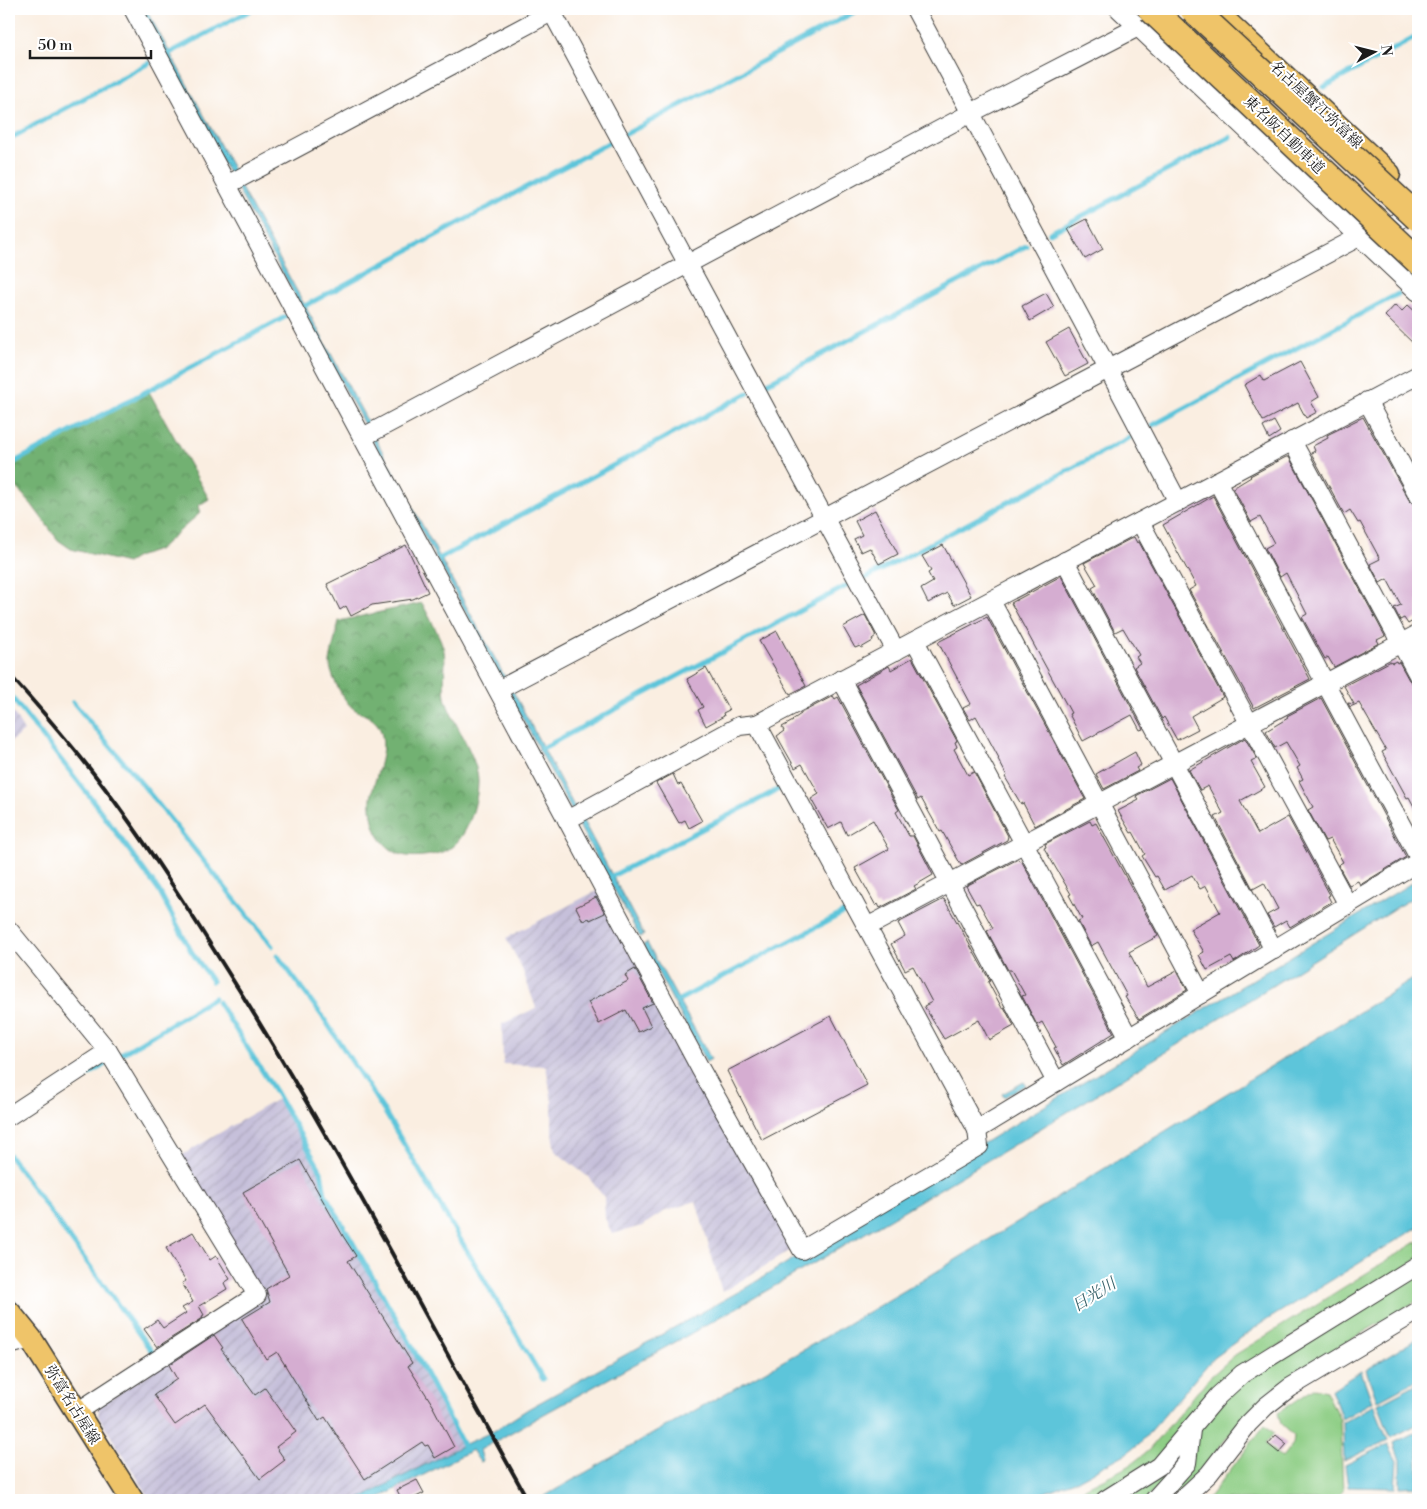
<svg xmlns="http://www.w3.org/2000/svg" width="1427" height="1509" viewBox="0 0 1427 1509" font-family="'Libre Bodoni','Noto Serif JP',serif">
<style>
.industrial{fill:url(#industrial-furrows)}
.green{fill:#8ece85;stroke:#557550}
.forest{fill:url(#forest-crowns);stroke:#476647}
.water{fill:#5dc5da;stroke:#3c707b}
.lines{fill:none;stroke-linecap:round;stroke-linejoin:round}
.stream{stroke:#5dc5da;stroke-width:5}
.building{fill:#d5add1}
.minor-casing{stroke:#3d3c3a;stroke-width:20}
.major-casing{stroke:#3d3c3a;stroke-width:25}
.minor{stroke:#fff;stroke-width:18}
.major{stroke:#efc469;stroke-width:22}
.rail{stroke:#1c1c1c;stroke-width:4}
.highway-bridge-casing{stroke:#3d3c3a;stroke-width:29;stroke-linecap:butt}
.highway-bridge{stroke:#efc469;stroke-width:26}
.labels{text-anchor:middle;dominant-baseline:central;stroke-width:4;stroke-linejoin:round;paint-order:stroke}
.street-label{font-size:15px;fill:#1c1c1c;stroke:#fff}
.water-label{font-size:16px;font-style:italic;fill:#366068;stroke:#fff}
</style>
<defs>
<pattern id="industrial-furrows" width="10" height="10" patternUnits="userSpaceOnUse" patternTransform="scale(1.25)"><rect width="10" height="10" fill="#c6c0da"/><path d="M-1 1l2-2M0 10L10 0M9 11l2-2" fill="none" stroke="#aaa4ba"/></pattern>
<pattern id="forest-crowns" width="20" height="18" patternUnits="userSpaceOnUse" patternTransform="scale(1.25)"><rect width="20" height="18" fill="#72b172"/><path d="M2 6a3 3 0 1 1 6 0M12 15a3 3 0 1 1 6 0" fill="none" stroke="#5d8f5d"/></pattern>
</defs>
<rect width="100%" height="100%" fill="#fff"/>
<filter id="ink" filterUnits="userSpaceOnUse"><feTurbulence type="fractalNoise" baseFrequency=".02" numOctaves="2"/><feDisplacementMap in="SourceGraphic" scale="10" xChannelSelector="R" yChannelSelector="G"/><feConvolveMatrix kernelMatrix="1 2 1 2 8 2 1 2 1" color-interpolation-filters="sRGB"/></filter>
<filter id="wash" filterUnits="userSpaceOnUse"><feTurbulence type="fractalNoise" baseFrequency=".0096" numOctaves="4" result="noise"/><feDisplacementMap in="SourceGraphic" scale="20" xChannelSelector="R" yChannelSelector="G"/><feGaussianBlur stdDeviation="1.12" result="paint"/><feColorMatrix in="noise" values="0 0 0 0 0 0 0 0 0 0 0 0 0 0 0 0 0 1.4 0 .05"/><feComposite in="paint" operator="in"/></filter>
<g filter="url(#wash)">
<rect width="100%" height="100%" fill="#faeee1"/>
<g class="industrial">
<polygon points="9,710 14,714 24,731 9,743"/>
<polygon points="598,890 792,1243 791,1250 722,1292 696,1201 663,1212 642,1226 612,1234 605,1218 604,1197 588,1177 555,1151 552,1134 552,1102 546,1066 503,1064 502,1024 536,1008 521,966 506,938"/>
<polygon points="279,1098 321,1171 325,1194 409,1341 463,1445 357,1500 151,1500 98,1416 99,1406 263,1299 179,1157"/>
</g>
<g class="green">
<polygon points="1418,1241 1418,1259 1241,1369 1171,1446 1133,1480 1092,1500 1055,1500 1075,1493 1129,1466 1149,1450 1208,1379 1235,1355"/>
<polygon points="1418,1270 1418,1300 1295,1373 1269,1392 1233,1430 1205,1465 1178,1492 1167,1500 1159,1500 1197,1431 1243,1380"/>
<polygon points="1315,1388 1326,1391 1340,1420 1343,1491 1333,1500 1207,1500 1265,1425 1274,1433 1265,1444 1282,1458 1293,1444 1294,1436 1281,1424 1278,1413"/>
<polygon points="1180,1453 1183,1459 1146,1500 1114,1500"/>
</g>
<g class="forest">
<polygon points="148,390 209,499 198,506 200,513 158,550 137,557 127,563 71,549 58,540 32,505 9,479 9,465"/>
<path d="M422,603C428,615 442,639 444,651C447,667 441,690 447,704C455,726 478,758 478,781C478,801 469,833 453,846C443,855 415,859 402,855C392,852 382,843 377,833C373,824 370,809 371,799C374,777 389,751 380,729C375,717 363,715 354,709C344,702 329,674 330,662C332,649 336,635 339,621Z"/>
</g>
<g class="water">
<polygon points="141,9 146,9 236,174 230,176"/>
<polygon points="239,184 370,426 366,428 236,186"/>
<polygon points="374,436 506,679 503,681 371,438"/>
<polygon points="513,691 576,810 572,811 509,693"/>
<polygon points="581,817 644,935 640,937 576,820"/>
<path d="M1418,879V894C1199,1033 978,1169 754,1298C663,1350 571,1398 480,1450L483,1461L480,1462L472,1450L375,1500H357L463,1445L494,1431L528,1409L747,1287Z"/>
<polygon points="647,943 711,1059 706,1062 643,945"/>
<polygon points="1418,976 1418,1227 1262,1323 1213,1358 1157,1424 1140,1443 1127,1453 1078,1480 1024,1500 538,1500 647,1437 803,1350 926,1278"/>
<polygon points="1024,1082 1026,1085 1004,1097 1002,1094"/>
<polygon points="1418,1338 1418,1379 1377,1401 1366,1370"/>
<polygon points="1361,1371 1372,1402 1342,1419 1331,1390"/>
<polygon points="1418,1383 1418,1424 1391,1438 1378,1404"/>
<polygon points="1374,1405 1388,1440 1344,1461 1343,1422"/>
<polygon points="1418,1431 1418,1486 1400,1487 1400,1460 1394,1443"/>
<polygon points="1388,1444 1397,1461 1395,1488 1348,1487 1345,1465"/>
</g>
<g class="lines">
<g class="stream">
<polyline points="166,55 253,9"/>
<polyline points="1324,87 1418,36"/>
<polyline points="626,134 860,9"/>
<polyline points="9,139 149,63"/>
<polyline points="1050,233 1230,137"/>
<polyline points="301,308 612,141"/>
<polyline points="760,387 1026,246"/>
<polyline points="1153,425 1398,294"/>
<polyline points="9,465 285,317"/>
<polyline points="439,559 748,393"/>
<polyline points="866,578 1129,438"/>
<polyline points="9,694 91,798 159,891 191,951 212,981"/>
<polyline points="73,702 142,784 272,946"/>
<polyline points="541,749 854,582"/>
<polyline points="610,877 781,788"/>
<polyline points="277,955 323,1017 386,1114 543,1379"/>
<polyline points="677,1001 847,911"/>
<polyline points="218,1002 275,1091 321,1171 325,1194 409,1341 465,1449"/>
<polyline points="118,1056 214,998"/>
<polyline points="44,1103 107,1063"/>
<polyline points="9,1155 153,1353"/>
</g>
</g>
<g id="blocks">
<g class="building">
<polygon points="1087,219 1103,249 1085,259 1068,229"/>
<polygon points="1046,293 1054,307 1030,321 1022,306"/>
<polygon points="1395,305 1402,311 1408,305 1418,314 1418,348 1385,316"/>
<polygon points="1069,329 1088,364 1065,376 1046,342"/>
<polygon points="1300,362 1319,397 1311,402 1317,412 1306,418 1298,403 1263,421 1244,385 1261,375 1264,381"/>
<polygon points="1363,417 1409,500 1414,505 1418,512 1418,618 1408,624 1404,618 1400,620 1394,608 1401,605 1387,579 1380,583 1370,564 1380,559 1360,522 1358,523 1350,510 1344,514 1311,453 1315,451 1313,446 1328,438 1327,435"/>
<polygon points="1274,421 1280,432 1269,439 1263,427"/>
<polygon points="1286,457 1289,457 1385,636 1377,640 1379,643 1334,667 1328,657 1325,659 1302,617 1307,614 1286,573 1280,577 1265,548 1274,543 1260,517 1251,522 1233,488 1251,477 1250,476"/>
<polygon points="1213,496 1310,679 1254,708 1189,590 1196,586 1163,525"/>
<polygon points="875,510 898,554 879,564 870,548 861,552 854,539 862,535 855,521"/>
<polygon points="1134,537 1137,543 1139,542 1223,697 1191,716 1198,729 1177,740 1164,717 1162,719 1134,667 1140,663 1136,657 1139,655 1123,628 1115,632 1092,588 1097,585 1084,563"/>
<polygon points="406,545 428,592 413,599 372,605 351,616 346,606 340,610 327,584"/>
<polygon points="943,545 971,596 954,605 947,593 928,603 921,589 933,582 928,573 931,571 922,556"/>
<polygon points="1061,576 1143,729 1140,730 1132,715 1083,741 1069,714 1071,713 1011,603"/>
<polygon points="865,615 876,636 872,639 873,641 861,648 860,646 855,648 843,627"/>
<polygon points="987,617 1085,799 1035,826 1023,803 1021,804 1005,777 1007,776 998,759 999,758 976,716 970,720 963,708 971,704 938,642"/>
<polygon points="777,631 806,686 790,694 759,641"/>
<polygon points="912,658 957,741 955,742 957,747 954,749 968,775 974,772 1008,836 1007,840 961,865 942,831 940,832 921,798 918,800 856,685 889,666 891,670"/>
<polygon points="1391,661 1392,663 1396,661 1397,663 1399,662 1409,680 1414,684 1418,693 1418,814 1409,797 1407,798 1382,752 1386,750 1359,703 1350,707 1348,703 1354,704 1344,686"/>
<polygon points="706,668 729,710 723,713 724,716 706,726 698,710 703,707 687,679"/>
<polygon points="833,696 835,699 838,697 899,810 896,812 909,836 913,836 933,875 914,886 916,889 880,908 878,904 876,906 855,868 889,849 873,820 847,835 841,822 828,829 811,799 819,794 802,764 795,768 777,736 784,731 782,727 793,721 792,720 801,714 801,713"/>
<polygon points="1321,698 1406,857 1360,885 1358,881 1349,885 1338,865 1343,862 1330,839 1325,841 1308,810 1313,807 1299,781 1303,779 1297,768 1300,766 1286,742 1275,748 1266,731 1288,718 1287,716"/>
<polygon points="1245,738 1257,759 1251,762 1265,787 1240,801 1258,834 1288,817 1330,895 1328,896 1331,902 1290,927 1286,920 1274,927 1267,915 1278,909 1264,883 1253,889 1215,817 1223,813 1208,786 1200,790 1189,770"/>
<polygon points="1135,752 1141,765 1136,768 1138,771 1104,789 1096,774"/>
<polygon points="673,774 678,785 681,784 702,821 689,828 685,820 679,823 656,783"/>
<polygon points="1170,778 1259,945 1234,962 1231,957 1207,970 1199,955 1204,952 1190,929 1220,912 1206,886 1200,889 1192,875 1165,890 1157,876 1155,877 1142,856 1145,854 1133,832 1131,833 1118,811 1139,800 1136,796"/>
<polygon points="1090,821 1092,825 1096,823 1158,936 1129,952 1147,987 1177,971 1187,990 1139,1019 1125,997 1127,996 1098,942 1091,946 1078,921 1082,919 1069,895 1071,894 1044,848 1046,847 1045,844"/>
<polygon points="1018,859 1019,861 1021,860 1114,1033 1063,1065 1054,1048 1056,1047 1042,1022 1037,1025 1022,996 1025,995 1011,970 1008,970 987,931 993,928 979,903 976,904 966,886"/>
<polygon points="596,897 605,913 590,920 589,918 583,921 576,907"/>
<polygon points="944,899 990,981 988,982 1002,1008 1004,1007 1014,1026 989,1040 979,1020 944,1039 924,1006 932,1002 913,966 905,970 891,944 905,936 898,923"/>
<polygon points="635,969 653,1003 642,1008 651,1026 638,1032 626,1010 599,1024 588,1002 628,981 625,975"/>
<polygon points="831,1016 867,1085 762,1140 727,1071"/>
<polygon points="300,1160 343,1236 356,1256 348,1261 412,1363 408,1366 434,1407 433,1407 454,1447 435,1458 428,1445 425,1446 422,1442 365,1479 325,1417 319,1421 277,1352 266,1359 242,1319 270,1302 266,1289 289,1275 243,1192"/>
<polygon points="193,1232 210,1260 216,1256 230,1279 224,1283 227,1289 199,1306 204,1315 202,1316 203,1318 157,1347 144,1329 157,1320 163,1328 186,1313 182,1308 193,1302 182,1283 186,1281 166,1248"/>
<polygon points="214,1335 223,1348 221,1349 255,1395 265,1388 296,1432 276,1447 285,1460 260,1479 205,1404 175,1425 154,1395 177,1379 169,1365"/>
<polygon points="1276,1435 1287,1444 1279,1453 1268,1444"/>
<polygon points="417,1480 424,1493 410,1500 402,1500 397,1490"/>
</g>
</g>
</g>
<g filter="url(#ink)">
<use href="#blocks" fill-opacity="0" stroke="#3d3c3a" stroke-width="1"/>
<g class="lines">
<g class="minor-casing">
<g id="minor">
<polyline points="133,9 701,1070 802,1250 979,1146 977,1130"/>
<polyline points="915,9 1108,369 1178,502"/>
<polyline points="1119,9 1418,292"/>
<polyline points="552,12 896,651"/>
<polyline points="227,185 557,9"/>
<polyline points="1418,375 757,724 977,1130 1418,862"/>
<polyline points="1367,401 1418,495"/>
<polyline points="363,437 971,113 1138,27"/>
<polyline points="1292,441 1418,675"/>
<polyline points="1217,481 1418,856"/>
<polyline points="1140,522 1348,905"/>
<polyline points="1065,561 1274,950"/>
<polyline points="991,601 1201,994"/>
<polyline points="915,641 1129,1038"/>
<polyline points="841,679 1056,1082"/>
<polyline points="498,690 1359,237 1382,234 1418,205"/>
<polyline points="567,820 739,726 757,724"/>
<polyline points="867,927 1418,634"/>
<polyline points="9,930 108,1051 257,1295 77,1412"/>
<polyline points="9,1116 108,1051"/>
<polyline points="9,1345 31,1339"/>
<polyline points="1105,1500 1159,1466 1218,1396 1242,1374 1418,1265"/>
<polyline points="1154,1500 1187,1463 1191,1430"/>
<polyline points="1181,1500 1209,1474 1248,1424 1266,1406 1289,1388 1418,1311"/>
</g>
</g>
<g class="major-casing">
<g id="major">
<polyline points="1213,9 1389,174"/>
<polyline points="9,1312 31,1339 132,1500"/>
</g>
</g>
<use href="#minor" class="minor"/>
<use href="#major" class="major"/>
<path class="rail" d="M9,674C47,716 85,760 118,806C156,858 190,912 224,966C334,1139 428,1322 528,1500"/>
<g class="highway-bridge-casing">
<g id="highway-bridge">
<polyline points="1151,9 1418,261"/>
<polyline points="1193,9 1418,218"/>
</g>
</g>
<use href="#highway-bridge" class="highway-bridge"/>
</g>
</g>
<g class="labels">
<g class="street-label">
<text transform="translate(1316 105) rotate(43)">名古屋蟹江弥富線</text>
<text transform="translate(1284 135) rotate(44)">東名阪自動車道</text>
<text transform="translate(72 1405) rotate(58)">弥富名古屋線</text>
</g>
<g class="water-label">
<text transform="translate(1094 1295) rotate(-32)">日光川</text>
</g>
</g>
<rect width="1427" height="1509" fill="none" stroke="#fff" stroke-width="30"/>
<g transform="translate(1374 52) rotate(83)" stroke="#ffffff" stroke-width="4" paint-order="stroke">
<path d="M0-4L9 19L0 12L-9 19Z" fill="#1c1c1c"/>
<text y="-8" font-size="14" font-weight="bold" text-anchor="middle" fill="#1c1c1c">N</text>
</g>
<path d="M30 50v8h121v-8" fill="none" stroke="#1c1c1c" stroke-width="2.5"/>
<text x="38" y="50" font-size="15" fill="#1c1c1c" stroke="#ffffff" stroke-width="4" paint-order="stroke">50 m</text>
</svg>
